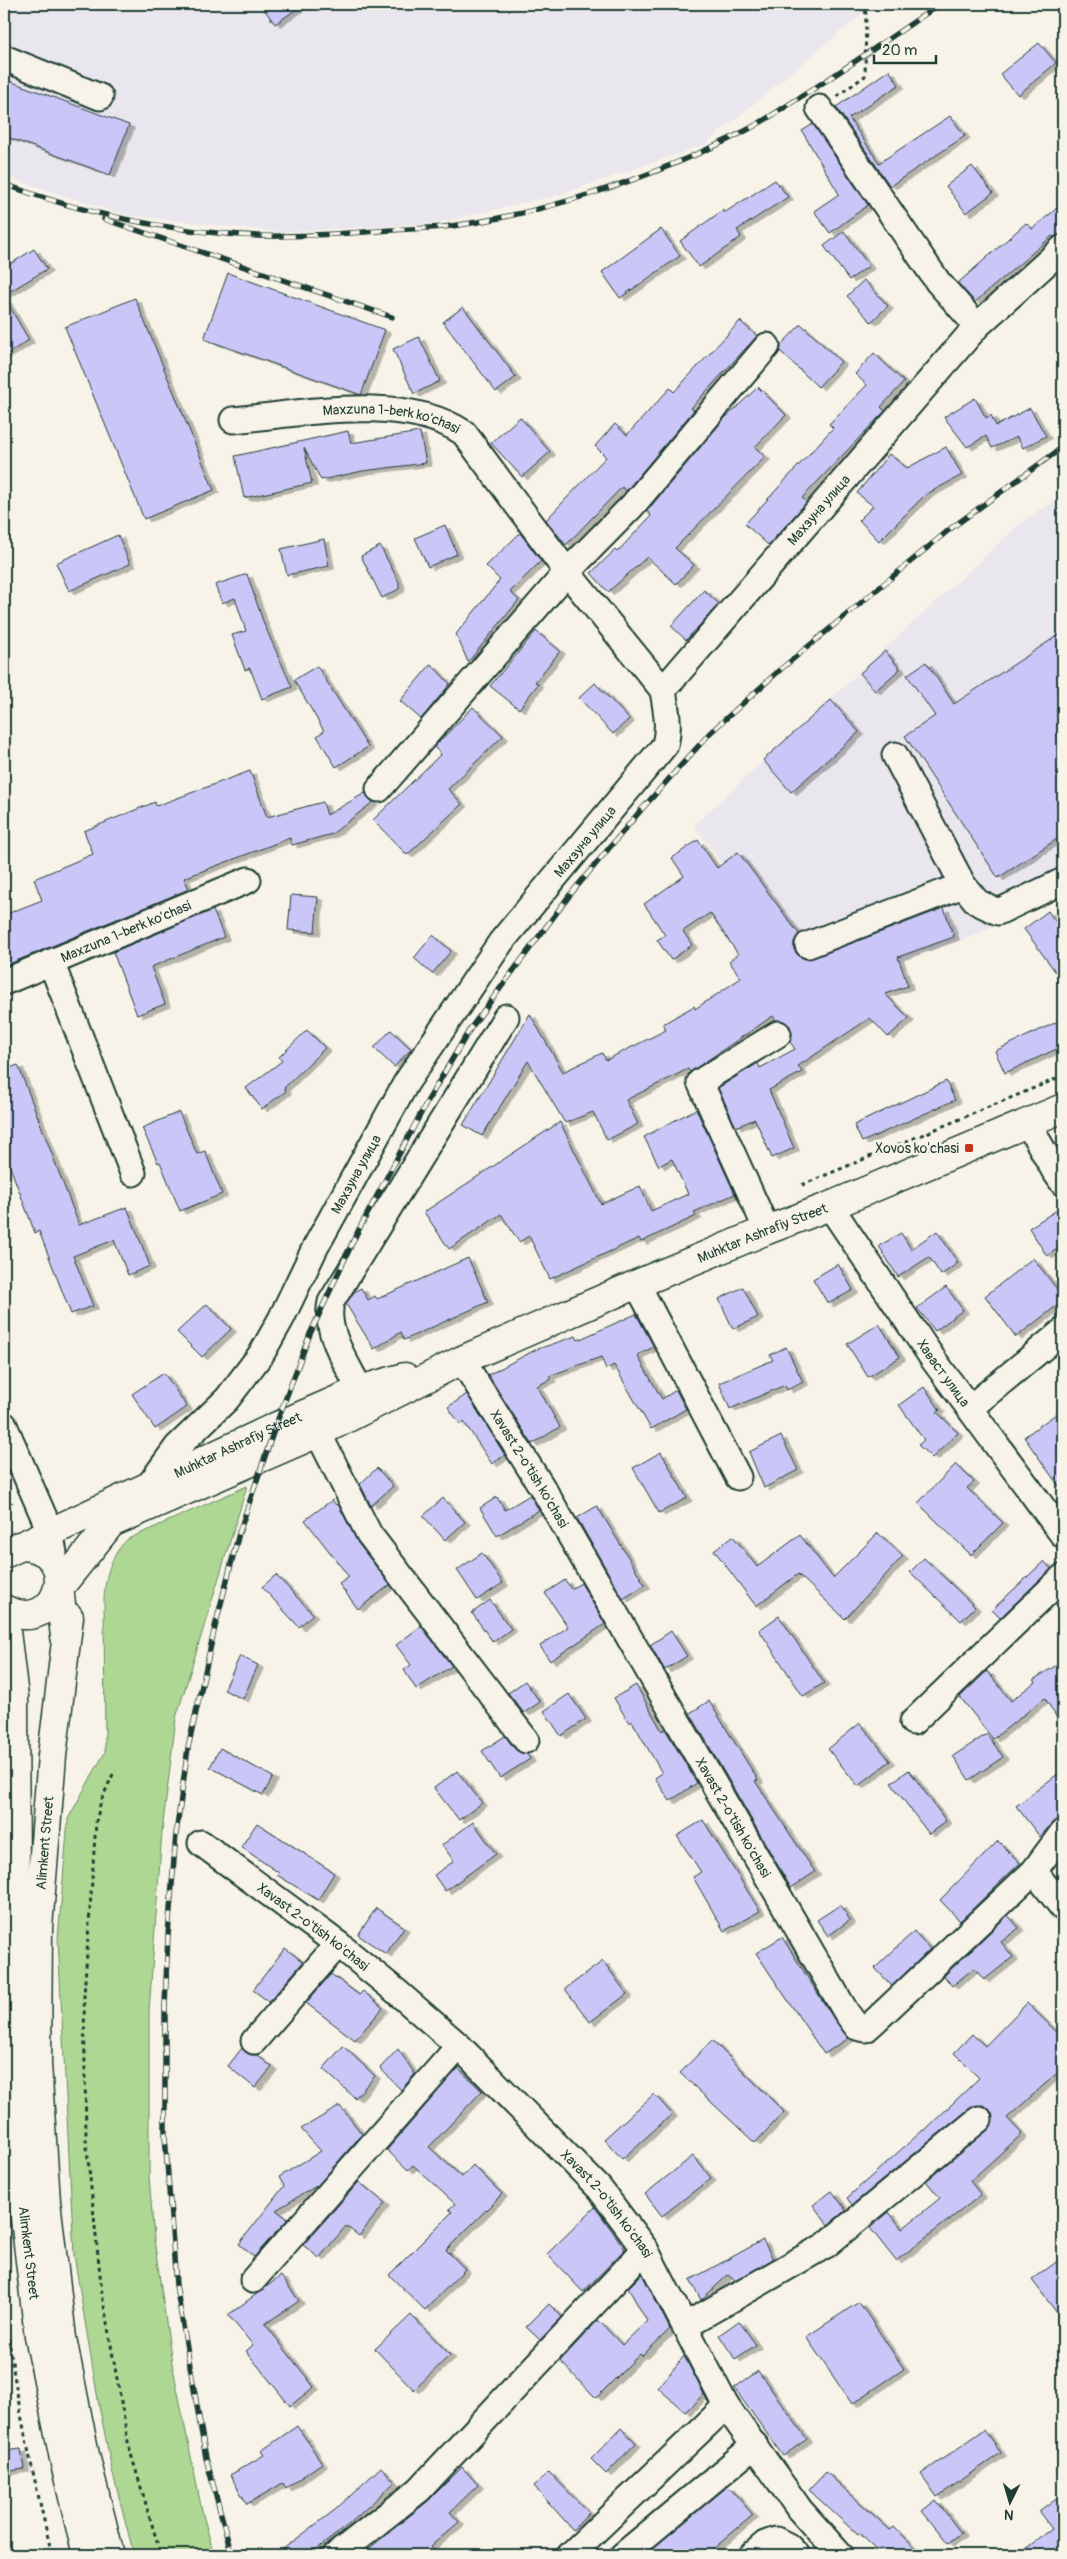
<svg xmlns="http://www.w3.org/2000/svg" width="1067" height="2559" viewBox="0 0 1067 2559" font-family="Pangolin,sans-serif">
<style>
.built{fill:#eae6ed}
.green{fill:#afd794;stroke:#678a64}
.building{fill:#cbc6f8;stroke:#1f3d34;filter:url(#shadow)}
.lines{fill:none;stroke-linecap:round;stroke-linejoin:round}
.minor-casing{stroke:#1f3d34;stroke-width:29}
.major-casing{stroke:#1f3d34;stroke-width:31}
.path{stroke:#1f3d34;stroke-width:3;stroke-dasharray:4 4;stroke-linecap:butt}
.minor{stroke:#f7f3e8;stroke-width:25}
.major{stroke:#f7f3e8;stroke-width:28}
.rail-casing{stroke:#1f3d34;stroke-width:5.5}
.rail{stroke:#f7f3e8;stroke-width:4;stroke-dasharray:11;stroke-linecap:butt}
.poi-dot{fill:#c8321e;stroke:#f7f3e8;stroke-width:2}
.labels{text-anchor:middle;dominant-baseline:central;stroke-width:4.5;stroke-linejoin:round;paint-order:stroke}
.street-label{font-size:14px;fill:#1f3d34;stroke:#f7f3e8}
.poi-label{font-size:14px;fill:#1f3d34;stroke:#f7f3e8;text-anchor:end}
</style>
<defs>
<filter id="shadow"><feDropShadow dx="5.5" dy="3" stdDeviation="0" flood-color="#0004"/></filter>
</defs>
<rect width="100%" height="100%" fill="#f7f3e8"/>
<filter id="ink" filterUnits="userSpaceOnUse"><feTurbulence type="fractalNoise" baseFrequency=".02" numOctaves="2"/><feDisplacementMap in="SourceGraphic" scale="10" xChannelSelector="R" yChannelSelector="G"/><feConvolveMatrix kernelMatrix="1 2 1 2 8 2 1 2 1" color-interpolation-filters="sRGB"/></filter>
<g filter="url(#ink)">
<g class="built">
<polygon points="4,4 865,4 869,8 704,145 558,195 436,223 279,232 124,215 4,176"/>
<polygon points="1063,494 1063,886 979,934 812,991 694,825 1021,523"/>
</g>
<path class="green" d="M247,1486L176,1718L162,1832L149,2011V2176L154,2239L172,2363L202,2511L214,2555H134L112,2470L98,2400L74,2255L58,1939L68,1819L105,1752L104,1599C105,1577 111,1554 128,1539Z"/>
<g class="building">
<polygon points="260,4 304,4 275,24"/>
<polygon points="1039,43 1056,63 1018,95 1000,74"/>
<polygon points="889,70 899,85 849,118 879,163 950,116 965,136 890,186 836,107"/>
<polygon points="4,79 129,125 110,175 4,136"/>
<polygon points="813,124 868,205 830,233 814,211 839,194 802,131"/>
<polygon points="972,166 993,193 966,213 946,186"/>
<polygon points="775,180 788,197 737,230 741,237 699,267 680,241 723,210 724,213"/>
<polygon points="1063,203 1063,234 1053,237 1052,236 975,302 958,283 1026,223 1032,229"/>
<polygon points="661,229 680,256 620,298 602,272"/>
<polygon points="844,231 869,266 849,280 824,246"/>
<polygon points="34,249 47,269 4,295 4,268"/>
<polygon points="228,273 385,330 361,395 204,339"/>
<polygon points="864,280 888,306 871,322 847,296"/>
<polygon points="4,297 29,340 4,356"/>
<polygon points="135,298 214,490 144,519 65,327"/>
<polygon points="463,307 516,377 496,392 443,322"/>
<polygon points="740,321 757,336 691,408 694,410 626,491 622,487 566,545 546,520 606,457 595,446 615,424 627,435 670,388 674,392"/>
<polygon points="801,324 841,362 818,387 780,351 781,345"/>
<polygon points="419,337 440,381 414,394 393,349"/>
<polygon points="874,353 904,382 881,407 885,411 881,415 802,498 807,502 768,545 745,524 833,428 829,424 867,385 855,374"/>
<polygon points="758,387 786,415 755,447 765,457 675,548 694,565 676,584 647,557 608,592 591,573 615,550 617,552 651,516 647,511 724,419"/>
<polygon points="975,398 986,418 991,415 996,426 1030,408 1046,436 1023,448 1017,437 992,448 986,436 967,447 944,417"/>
<polygon points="520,417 550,452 522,477 491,443"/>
<polygon points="348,431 351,443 420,432 426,463 363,471 321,480 304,448 312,483 244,498 235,456"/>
<polygon points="946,447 962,475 925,495 879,541 859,520 873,506 857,493 889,454 907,468"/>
<polygon points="445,525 457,554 428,567 415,538"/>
<polygon points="520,533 541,561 510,592 519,600 468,662 456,634 500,580 486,566"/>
<polygon points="118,535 130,564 69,591 56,563"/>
<polygon points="324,539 329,566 287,575 281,549"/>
<polygon points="380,546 399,582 399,589 382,598 361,556"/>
<polygon points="247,574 264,624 292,687 262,699 250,668 245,670 232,635 246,631 235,598 222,603 215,585"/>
<polygon points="704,590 719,604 686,640 671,626"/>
<polygon points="536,631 560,651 535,682 538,684 519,709 490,686"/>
<polygon points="1063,632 1063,835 998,878 905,736 935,716 907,675 926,662 954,704"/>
<polygon points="885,651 900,669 875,691 860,673"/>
<polygon points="431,664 450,684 421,719 400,701"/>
<polygon points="317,666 368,747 336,767 317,736 324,731 294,680"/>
<polygon points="595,683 629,719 613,734 579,698"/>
<polygon points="831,700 859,732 791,792 763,760"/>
<polygon points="473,707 503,736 448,789 462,804 407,855 373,820 441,754 434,747"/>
<polygon points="250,771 267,817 323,802 327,815 365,793 373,802 332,834 292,845 290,838 184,878 189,889 4,966 4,915 42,900 34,879 93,854 84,831 155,802 156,806"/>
<polygon points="698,840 717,868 738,852 799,934 794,942 794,950 799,956 805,959 813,958 944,908 954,937 898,957 908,986 885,994 909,1018 888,1037 870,1018 798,1066 802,1072 769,1090 794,1148 772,1158 755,1119 736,1127 718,1088 758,1063 760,1068 795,1049 790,1042 792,1034 790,1026 784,1021 776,1020 773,1016 690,1072 688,1069 626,1100 638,1124 607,1140 593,1112 565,1123 528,1061 482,1136 463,1125 530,1014 563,1072 602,1053 606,1060 666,1030 663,1024 694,1006 695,1009 741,978 729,961 738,954 710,913 683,931 692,945 671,960 657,940 665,935 644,904 684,876 672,858"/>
<polygon points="291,895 318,897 315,932 288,930"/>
<polygon points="213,910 224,937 151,967 165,1004 137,1015 113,952"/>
<polygon points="1048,911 1063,932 1063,982 1024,929"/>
<polygon points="433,935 451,951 432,974 414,958"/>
<polygon points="1063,1019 1063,1046 1005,1073 995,1051"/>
<polygon points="307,1030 325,1048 284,1088 286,1091 262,1109 246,1088 282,1061 279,1057"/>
<polygon points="391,1030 411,1049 394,1067 374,1048"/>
<polygon points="18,1065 79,1225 127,1207 150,1266 128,1275 114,1240 73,1256 93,1306 71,1314 39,1231 35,1233 4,1151 4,1070"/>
<polygon points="946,1081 955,1100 862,1142 854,1125"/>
<polygon points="696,1109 735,1194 694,1212 696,1216 641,1242 639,1238 550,1279 529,1236 519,1242 501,1214 449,1249 424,1212 560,1122 601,1204 640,1186 651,1211 688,1194 672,1159 659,1166 644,1137"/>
<polygon points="179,1112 197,1154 205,1151 222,1194 180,1211 160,1162 158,1163 142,1128"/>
<polygon points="1063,1206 1063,1245 1047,1256 1029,1228"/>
<polygon points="937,1231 958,1263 941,1275 929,1257 898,1277 879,1246 901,1233 911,1249"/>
<polygon points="468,1258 488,1302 404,1340 401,1332 374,1349 346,1304 354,1292 361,1288 368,1300 375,1296 377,1299"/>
<polygon points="1033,1258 1063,1297 1063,1301 1016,1337 985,1296"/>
<polygon points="838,1264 853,1290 828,1304 813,1279"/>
<polygon points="743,1287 758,1317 733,1329 719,1299"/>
<polygon points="946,1287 963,1310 935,1331 917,1308"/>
<polygon points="207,1304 231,1329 202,1357 177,1332"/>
<polygon points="636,1314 654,1347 637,1355 662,1399 676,1390 686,1409 651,1429 614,1365 606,1369 601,1357 549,1376 551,1379 537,1386 560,1427 532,1444 488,1375 535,1350 576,1336 578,1340"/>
<polygon points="879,1324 900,1357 868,1377 847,1344"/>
<polygon points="786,1347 803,1382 787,1390 785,1385 730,1409 719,1383 773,1360 770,1355"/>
<polygon points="164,1373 187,1407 155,1429 132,1394"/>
<polygon points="924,1387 940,1410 937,1412 958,1433 932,1458 918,1445 924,1440 899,1405"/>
<polygon points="467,1394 505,1455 492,1464 464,1422 460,1424 448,1407"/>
<polygon points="1063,1409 1063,1492 1024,1437"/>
<polygon points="781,1436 798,1470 764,1488 749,1452"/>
<polygon points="661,1452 687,1498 659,1513 633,1468"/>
<polygon points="956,1464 974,1482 967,1488 1003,1523 971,1555 918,1503"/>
<polygon points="377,1468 393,1486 371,1506 360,1484"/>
<polygon points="530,1495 539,1510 497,1536 480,1508 497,1497 505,1510"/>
<polygon points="443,1498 465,1522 445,1540 423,1516"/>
<polygon points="332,1500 336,1505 338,1504 358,1543 390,1585 358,1609 339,1584 349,1577 305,1520"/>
<polygon points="597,1506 645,1585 623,1599 577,1518"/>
<polygon points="878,1533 903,1556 845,1619 798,1574 756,1606 714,1550 733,1536 757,1567 800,1535 833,1578"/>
<polygon points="482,1553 503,1583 477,1600 457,1570"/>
<polygon points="924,1558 975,1607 961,1621 910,1572"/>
<polygon points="1044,1561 1051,1569 1000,1618 992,1610"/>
<polygon points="276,1575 313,1614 299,1627 262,1587"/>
<polygon points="565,1580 571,1589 581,1583 605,1624 550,1661 540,1646 568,1627 545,1593"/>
<polygon points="490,1600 511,1629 493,1642 472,1613"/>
<polygon points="779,1616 824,1683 803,1696 759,1630"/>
<polygon points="421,1626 452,1666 416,1689 404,1670 411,1665 396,1645"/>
<polygon points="671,1631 687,1656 665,1670 650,1645"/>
<polygon points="240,1656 258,1665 243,1699 224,1690"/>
<polygon points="1063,1661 1063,1728 1045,1698 993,1739 960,1697 987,1671 1011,1701 1035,1682 1033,1680"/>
<polygon points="525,1681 540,1702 524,1713 508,1693"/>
<polygon points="636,1685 662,1731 665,1729 697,1783 670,1801 655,1778 662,1773 632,1721 629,1723 614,1698"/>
<polygon points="569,1694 586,1719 561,1736 544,1711"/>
<polygon points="709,1701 758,1780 755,1781 815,1872 791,1888 690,1713"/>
<polygon points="860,1723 890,1761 858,1786 828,1749"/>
<polygon points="987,1734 1003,1757 969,1780 953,1756"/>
<polygon points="505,1736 515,1749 527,1754 530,1759 500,1778 482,1751"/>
<polygon points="220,1748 273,1777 263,1795 210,1767"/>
<polygon points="909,1770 946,1821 929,1834 891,1783"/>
<polygon points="1063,1770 1063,1818 1052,1823 1040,1837 1016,1806"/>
<polygon points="457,1771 482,1803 459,1820 434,1788"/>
<polygon points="703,1820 760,1911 724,1931 693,1877 701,1872 677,1836"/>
<polygon points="473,1822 496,1854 445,1891 434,1875 454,1861 442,1845"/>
<polygon points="257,1823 334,1873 318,1900 277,1875 279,1873 241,1847"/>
<polygon points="998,1841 1020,1863 960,1921 940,1900"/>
<polygon points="840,1905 850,1920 828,1936 817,1920"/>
<polygon points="376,1908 404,1927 386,1954 358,1935"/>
<polygon points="1008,1915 1019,1928 1001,1942 1013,1957 984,1980 974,1968 952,1986 944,1976"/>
<polygon points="914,1931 930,1949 892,1986 875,1968"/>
<polygon points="782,1937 834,2019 849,2038 824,2054 756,1953"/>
<polygon points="285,1948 303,1962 269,2002 253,1990"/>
<polygon points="603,1961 627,1994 590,2022 565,1989"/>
<polygon points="331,1974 359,1995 363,1991 383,2008 355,2040 306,2003"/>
<polygon points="1027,2003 1063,2038 1063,2068 1007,2118 1022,2134 970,2181 981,2195 896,2261 870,2228 889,2212 902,2229 940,2198 926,2181 988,2130 993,2117 990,2110 984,2105 970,2108 852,2205 847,2198 923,2130 924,2131 979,2078 954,2053 972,2034 985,2046"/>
<polygon points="712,2040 784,2112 755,2143 680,2073"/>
<polygon points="343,2046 375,2076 355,2098 323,2069"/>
<polygon points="242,2048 251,2055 257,2055 272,2067 255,2088 228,2066"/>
<polygon points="398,2049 415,2074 401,2090 380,2068"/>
<polygon points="458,2068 482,2091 429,2147 462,2177 473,2165 502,2194 446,2250 465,2269 425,2310 389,2275 452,2212 449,2209 455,2204 413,2165 408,2170 387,2150"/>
<polygon points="654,2094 672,2114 622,2159 604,2139"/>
<polygon points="340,2106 362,2134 318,2185 276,2210 288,2219 254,2257 239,2244 284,2186 279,2177 321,2151 301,2129"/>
<polygon points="693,2156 711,2178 662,2216 645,2194"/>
<polygon points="359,2182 385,2203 359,2236 346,2226 319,2258 303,2245"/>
<polygon points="832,2191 846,2210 828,2225 813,2205"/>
<polygon points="595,2207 625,2249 583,2292 547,2254"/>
<polygon points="763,2240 773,2259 735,2281 728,2275 701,2300 690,2280"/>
<polygon points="1063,2257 1063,2321 1032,2280"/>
<polygon points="642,2274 670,2329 642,2356 640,2354 596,2398 560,2361 598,2320 622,2345 647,2321 628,2288"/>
<polygon points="281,2276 299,2301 265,2324 314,2387 290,2406 246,2351 253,2345 228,2315"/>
<polygon points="859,2302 904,2369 852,2404 806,2337"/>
<polygon points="549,2304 562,2317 540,2340 526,2327"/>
<polygon points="411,2315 450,2355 414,2390 375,2349"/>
<polygon points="739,2321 756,2345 735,2359 719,2335"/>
<polygon points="684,2356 704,2394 685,2412 658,2388"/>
<polygon points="758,2371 807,2439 783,2456 734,2388"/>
<polygon points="297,2426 322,2463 286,2488 283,2483 247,2504 230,2475 264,2455 261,2451"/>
<polygon points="621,2428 636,2443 606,2474 591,2459"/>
<polygon points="984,2430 1001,2453 937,2497 921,2474"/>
<polygon points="21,2449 24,2469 4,2472 4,2451"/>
<polygon points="381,2467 395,2482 347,2526 309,2555 275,2555 335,2510"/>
<polygon points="462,2467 478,2485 450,2512 459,2522 431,2546 439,2555 361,2555 428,2501"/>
<polygon points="549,2472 589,2513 573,2530 534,2486"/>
<polygon points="826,2472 890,2530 894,2527 923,2555 883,2555 860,2533 858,2535 809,2490"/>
<polygon points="728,2486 753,2515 706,2555 645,2555"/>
<polygon points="1063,2494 1063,2555 1017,2555 1052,2529 1039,2512"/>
<polygon points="936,2500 961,2533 948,2543 922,2511"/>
</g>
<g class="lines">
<g class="minor-casing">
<g id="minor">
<polyline points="4,58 100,97"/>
<polyline points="819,108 938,282 977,326"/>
<path id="s1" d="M233,420C302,414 403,392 464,433L567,572L663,690"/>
<polyline points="895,755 963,885 977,902 998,912 1063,881"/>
<polyline points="379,789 567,572 632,506 767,346"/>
<polyline points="808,945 963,885"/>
<polyline points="51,962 133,1173"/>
<path id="s2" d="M4,982L248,880"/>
<polyline points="1028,1123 1054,1170 1063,1183"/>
<path id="s3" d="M830,1206L933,1359L1063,1535"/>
<polyline points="767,1230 700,1082 778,1034"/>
<polyline points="637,1284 738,1477"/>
<path id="s4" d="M462,1360L545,1492L846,2012L857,2027L866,2029L876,2020L1034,1871L1063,1832"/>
<path d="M360,1390C347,1363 324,1332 331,1302L506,1017"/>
<polyline points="970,1408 1063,1331"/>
<polyline points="4,1425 50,1531 54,1553"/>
<polyline points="318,1433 369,1534 526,1740"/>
<path id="s5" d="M150,1484L177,1447L227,1399L262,1353L281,1319L315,1248L406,1083L501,942L665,745C670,726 666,710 663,690L977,326L1063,248"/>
<polyline points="913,1722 1063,1577"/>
<path id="s6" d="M201,1843L338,1944L397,1992L459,2046L599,2188L645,2249L726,2406L800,2510L840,2555"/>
<polyline points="1034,1871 1063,1908"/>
<polyline points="254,2041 338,1944"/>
<polyline points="253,2280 459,2046"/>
<polyline points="686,2325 826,2245 979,2119"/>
<polyline points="336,2555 419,2490 645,2249"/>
<polyline points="570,2555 726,2406"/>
<polyline points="623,2555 755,2445"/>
<polyline points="752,2555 765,2544 776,2540 788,2546 797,2555"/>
</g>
</g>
<g class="major-casing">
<g id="major">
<path id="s7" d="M4,1554L275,1427L360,1390L405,1377"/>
<path d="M4,1609C61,1639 85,1546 19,1546"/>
<path id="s8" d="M4,1615L14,1697L16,2069L23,2202L39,2336L65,2464L87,2555"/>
<polyline points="69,1617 52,1756 38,1927 37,2064 46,2201 62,2338 85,2455 110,2555"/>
<path id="s9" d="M65,1636L59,1588L111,1523L318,1433L462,1360L637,1284L767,1230L830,1206L1063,1108"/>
</g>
</g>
<g class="path">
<polyline points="837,96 865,76 866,13 860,4"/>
<polyline points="802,1185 1063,1076"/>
<polyline points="4,1517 12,1502"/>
<polyline points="113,1774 101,1801 96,1822 84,1996 86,2139 102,2294 129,2447 161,2555"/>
<path d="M4,2290C10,2379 32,2468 52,2555"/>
</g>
<use href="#minor" class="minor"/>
<use href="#major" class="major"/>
<g class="rail-casing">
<g id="rail">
<path d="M4,184C84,214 172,232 258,236C298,237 338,234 378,231C400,229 421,229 443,227C540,216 661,175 747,130C768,119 787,105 807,93C852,64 896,34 940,4"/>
<polyline points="104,219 392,317"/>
<polyline points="232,2555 206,2458 176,2285 165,2135 165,2006 168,1935 176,1834 188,1748 215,1627 239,1533 275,1427 310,1334 356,1235 427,1102 470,1029 569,896 641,810 711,732 781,669 950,529 1063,447"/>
</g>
</g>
<use href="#rail" class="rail"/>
</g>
</g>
<rect class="poi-dot" x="964" y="1143" width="10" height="10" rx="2.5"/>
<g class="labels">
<g class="street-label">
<text stroke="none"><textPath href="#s1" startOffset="160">Maxzuna 1-berk ko'chasi</textPath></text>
<text stroke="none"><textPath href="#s5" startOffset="1199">Махзуна улица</textPath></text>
<text stroke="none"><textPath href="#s5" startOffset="780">Махзуна улица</textPath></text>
<text stroke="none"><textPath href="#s2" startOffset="132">Maxzuna 1-berk ko'chasi</textPath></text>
<text stroke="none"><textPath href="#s5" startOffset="375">Махзуна улица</textPath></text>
<text stroke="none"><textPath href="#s9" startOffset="845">Muhktar Ashrafiy Street</textPath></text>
<text stroke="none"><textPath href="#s3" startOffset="202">Хаваст улица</textPath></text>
<text stroke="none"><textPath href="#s7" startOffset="258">Muhktar Ashrafiy Street</textPath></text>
<text stroke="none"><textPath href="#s4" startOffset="128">Xavast 2-o'tish ko'chasi</textPath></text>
<text stroke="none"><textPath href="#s4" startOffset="532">Xavast 2-o'tish ko'chasi</textPath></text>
<text transform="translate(45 1843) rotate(-85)">Alimkent Street</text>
<text stroke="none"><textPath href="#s6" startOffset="140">Xavast 2-o'tish ko'chasi</textPath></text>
<text stroke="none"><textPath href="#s6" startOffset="545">Xavast 2-o'tish ko'chasi</textPath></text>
<text stroke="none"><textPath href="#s8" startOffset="639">Alimkent Street</textPath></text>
</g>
<g class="poi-label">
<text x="959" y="1148">Xovos ko'chasi</text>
</g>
</g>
<rect width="1067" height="2559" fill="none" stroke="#f7f3e8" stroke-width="20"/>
<rect x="10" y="10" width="1047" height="2539" fill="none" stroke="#1f3d34" stroke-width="2" filter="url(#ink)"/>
<g transform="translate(1010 2502) rotate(185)" stroke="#f7f3e8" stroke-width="4" paint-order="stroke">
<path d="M0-4L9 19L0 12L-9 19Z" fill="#1f3d34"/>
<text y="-8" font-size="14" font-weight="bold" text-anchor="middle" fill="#1f3d34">N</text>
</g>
<path d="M874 55v8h62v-8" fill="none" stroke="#1f3d34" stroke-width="2.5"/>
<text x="882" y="55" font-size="15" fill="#1f3d34" stroke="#f7f3e8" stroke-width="4" paint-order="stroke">20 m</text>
</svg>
